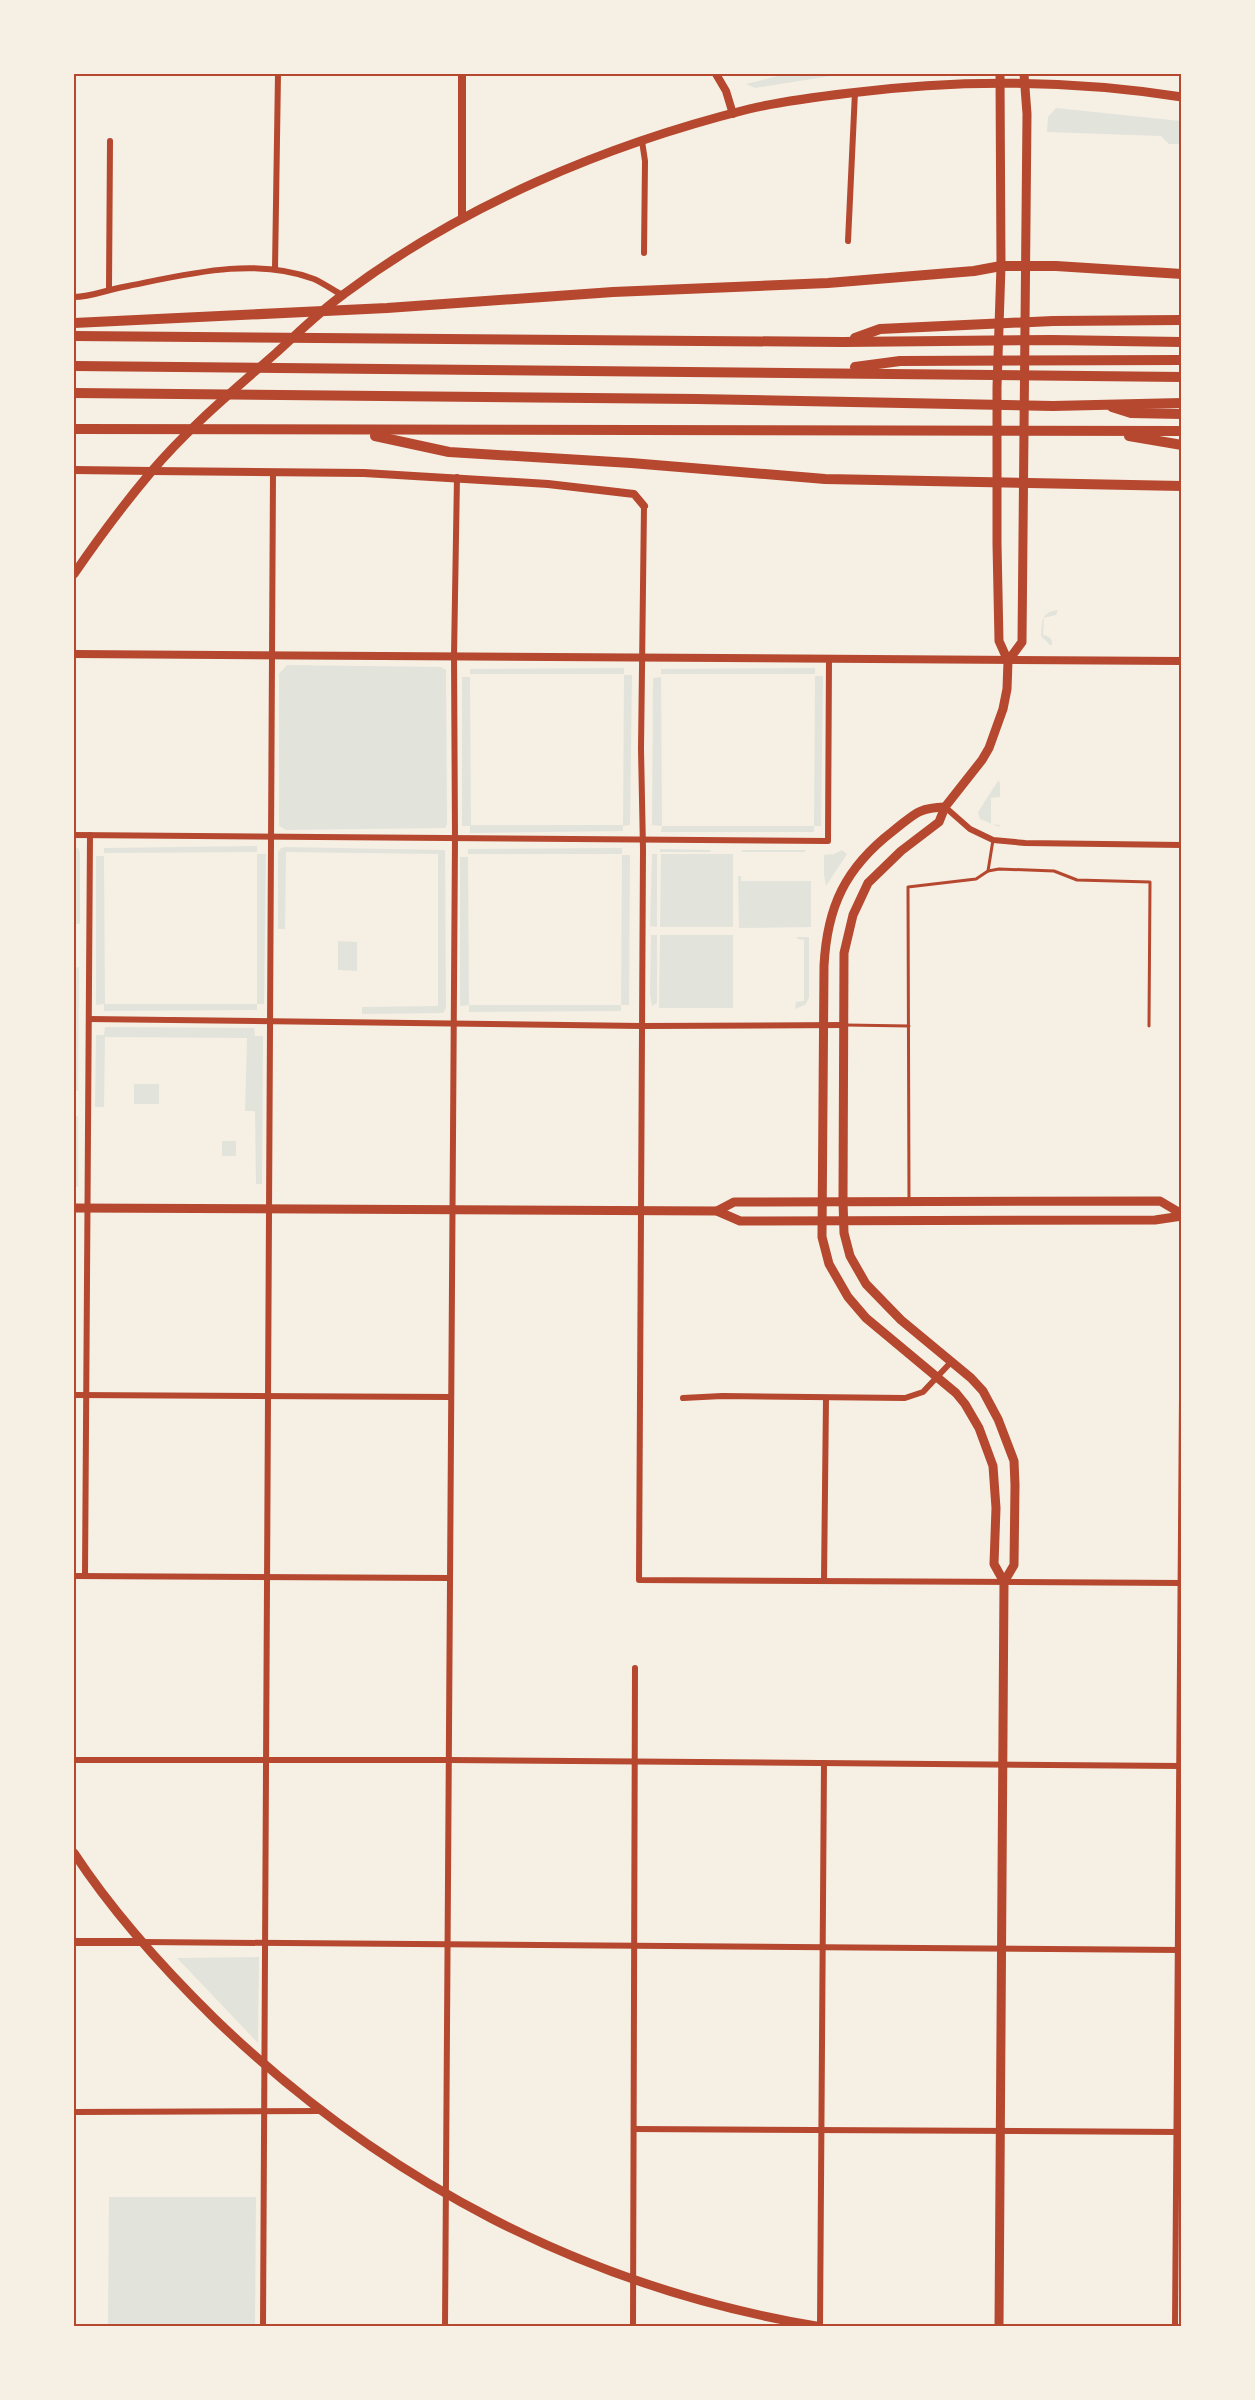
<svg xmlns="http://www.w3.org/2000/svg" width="1255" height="2400" viewBox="0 0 1255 2400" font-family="'Noto Sans',sans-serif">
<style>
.green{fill:#e2e4dc}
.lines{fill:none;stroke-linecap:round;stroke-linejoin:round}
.service{stroke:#b5482f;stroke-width:3}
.minor{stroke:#b5482f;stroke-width:6}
.tertiary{stroke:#b5482f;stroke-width:8}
.secondary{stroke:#b5482f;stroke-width:8}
.primary{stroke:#b5482f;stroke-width:9}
.motorway{stroke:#b5482f;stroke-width:10}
.neatline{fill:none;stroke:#b5482f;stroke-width:2}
</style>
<rect width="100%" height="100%" fill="#f6efe4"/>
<g class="green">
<polygon points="785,74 843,74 755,88 746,84"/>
<polygon points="1056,108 1181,121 1181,144 1169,144 1161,136 1047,132 1048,117"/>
<path d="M1058,610L1056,615L1044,618L1043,635C1048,636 1053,638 1052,645H1050L1041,636C1042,621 1041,612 1058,610Z"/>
<polygon points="287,665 441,667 446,670 447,824 445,828 286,830 279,826 279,674"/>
<polygon points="624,668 624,674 470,674 470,669"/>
<polygon points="815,668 815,674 661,674 661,669"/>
<polygon points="624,675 632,675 630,825 623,826 623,831 470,833 470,826 462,826 462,677 470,677 471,825 623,825"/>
<polygon points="815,676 823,676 821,826 814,826 814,832 661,832 662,826 652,825 653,678 661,677 662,826 814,826"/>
<polygon points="998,781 1000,782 1000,797 991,798 991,824 1000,825 999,827 980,819 978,812"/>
<polygon points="74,846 79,849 80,854 80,922 79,924 74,924"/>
<polygon points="257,846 257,852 104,853 104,848"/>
<polygon points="285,847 445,850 446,1008 443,1013 362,1014 362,1007 438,1006 438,854 286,852 285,929 278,929 278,852 281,848"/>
<polygon points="622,848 622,854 468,854 468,849"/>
<polygon points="660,849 711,850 710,852 660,852"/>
<polygon points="743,850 806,850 804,852 741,852"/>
<polygon points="842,850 847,854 826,886 824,875 824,855 834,854"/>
<polygon points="257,854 266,854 264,1004 257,1004 257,1010 104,1011 104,1004 96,1005 96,856 104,856 105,1004 257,1004"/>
<polygon points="652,854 657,854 657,927 650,926"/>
<polygon points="661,854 733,854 733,927 660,927"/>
<polygon points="622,855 630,855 629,1005 621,1005 621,1011 469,1012 469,1005 460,1006 460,857 468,857 469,1005 621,1005"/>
<polygon points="738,876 741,876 741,881 811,881 811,927 739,928"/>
<polygon points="651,935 657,935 657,1003 652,1006 650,994"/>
<polygon points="660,935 733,935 733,1008 659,1008"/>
<polygon points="797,937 809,937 809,998 805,1005 795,1009 796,1002 804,1001 804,940 797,939"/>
<polygon points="338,941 357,942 357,971 338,970"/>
<polygon points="79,967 78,1091 74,1091 74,968"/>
<polygon points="105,1027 254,1028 255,1036 263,1036 262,1184 256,1184 255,1111 245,1111 247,1038 105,1037 104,1107 95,1107 96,1035 104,1035"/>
<rect x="134" y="1084" width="25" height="20"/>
<rect x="74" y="1116" width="4" height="71"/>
<rect x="222" y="1141" width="14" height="15"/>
<polygon points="259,1957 258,2043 177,1958"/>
<polygon points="109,2197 256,2197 255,2326 108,2326"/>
</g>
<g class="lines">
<g class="service">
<polyline points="988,871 993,840"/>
<polyline points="846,1025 909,1026"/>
<polyline points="909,1199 908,887 976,879 988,871 999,869 1054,871 1077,880 1150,882 1149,1026"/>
</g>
<g class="minor">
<polyline points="642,141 645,161 644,253"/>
<polyline points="848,241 855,92"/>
<polyline points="275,269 278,74"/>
<polyline points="109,289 110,141"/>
<path d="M74,297C91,297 106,290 123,287C184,275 253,256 314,279C323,283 333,290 342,295"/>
<polyline points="644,506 641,749 643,849 639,1580 1182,1583"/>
<polyline points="945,807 970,829 993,840 1025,843 1182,845"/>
<polyline points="74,835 828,841 829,658"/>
<polyline points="89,1019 642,1026 844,1025"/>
<polyline points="74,1395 451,1397"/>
<polyline points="683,1398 722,1396 905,1398 923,1392 952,1361"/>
<polyline points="74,1576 450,1578"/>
<polyline points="85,1576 90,835"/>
<polyline points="824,1581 826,1398"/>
<polyline points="74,1760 449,1760 1182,1766"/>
<polyline points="142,1942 1182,1950"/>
<polyline points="74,2112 320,2111"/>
<polyline points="634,2129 1181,2132"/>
<polyline points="263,2326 273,473"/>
<polyline points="445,2326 455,838 454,656 457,477"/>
<polyline points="633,2326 635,1668"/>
<polyline points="820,2326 824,1763"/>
<polyline points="1175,2326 1182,1397"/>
</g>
<g class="tertiary">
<polyline points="462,74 462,219"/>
<polyline points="152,471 364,473 548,484 634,494 644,506"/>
<polyline points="74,654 1182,661"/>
<polyline points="74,1942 141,1942"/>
</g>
<g class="secondary">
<polyline points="716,74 726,91 733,114"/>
<polyline points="74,470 152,471"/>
</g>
<g class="primary">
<polyline points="1000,74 1001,266 997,387 997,544 999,641 1008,661 1007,689 1003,709 989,748 982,760 945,807 939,822 901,851 868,883 853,915 844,953 843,1201 844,1233 850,1256 866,1284 901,1320 971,1378 983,1391 998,1419 1014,1461 1015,1485 1014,1565 1004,1582"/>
<path d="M74,574C98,539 124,504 151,472C188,428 233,391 276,353C298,333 320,311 344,294C463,205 605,145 749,109C782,101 816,97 850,93C960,79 1072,80 1182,97"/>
<polyline points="1008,661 1022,642 1027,114 1024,74"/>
<path d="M945,807C917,808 915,814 893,831C845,868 827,907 824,966L822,1237L829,1264L848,1297L866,1318L956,1393L965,1404L979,1428L993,1466L996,1508L994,1564L1004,1582L999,2326"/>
<polyline points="74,1208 717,1211 740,1221 1155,1220 1182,1216"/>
<polyline points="717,1211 734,1202 1160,1201 1182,1214"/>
<path d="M74,1853C114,1914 163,1968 215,2019C383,2181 585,2287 816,2326"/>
</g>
<g class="motorway">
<polyline points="74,323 387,308 613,292 828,283 974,271 1001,266 1056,266 1182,274"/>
<polyline points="74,336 843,342 1052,340 1182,342"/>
<polyline points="855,338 880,329 1053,321 1182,320"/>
<polyline points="74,366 1182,377"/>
<polyline points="855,367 900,361 1182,360"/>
<polyline points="74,393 697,399 1053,406 1182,403"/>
<polyline points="1112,407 1131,413 1182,414"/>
<polyline points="74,429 1182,431"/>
<polyline points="375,436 449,452 631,463 825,479 1182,486"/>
<polyline points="1129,436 1182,445"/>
</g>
</g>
<rect width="1255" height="2400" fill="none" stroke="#f6efe4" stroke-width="150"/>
<rect x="75" y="75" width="1105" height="2250" class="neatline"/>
</svg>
